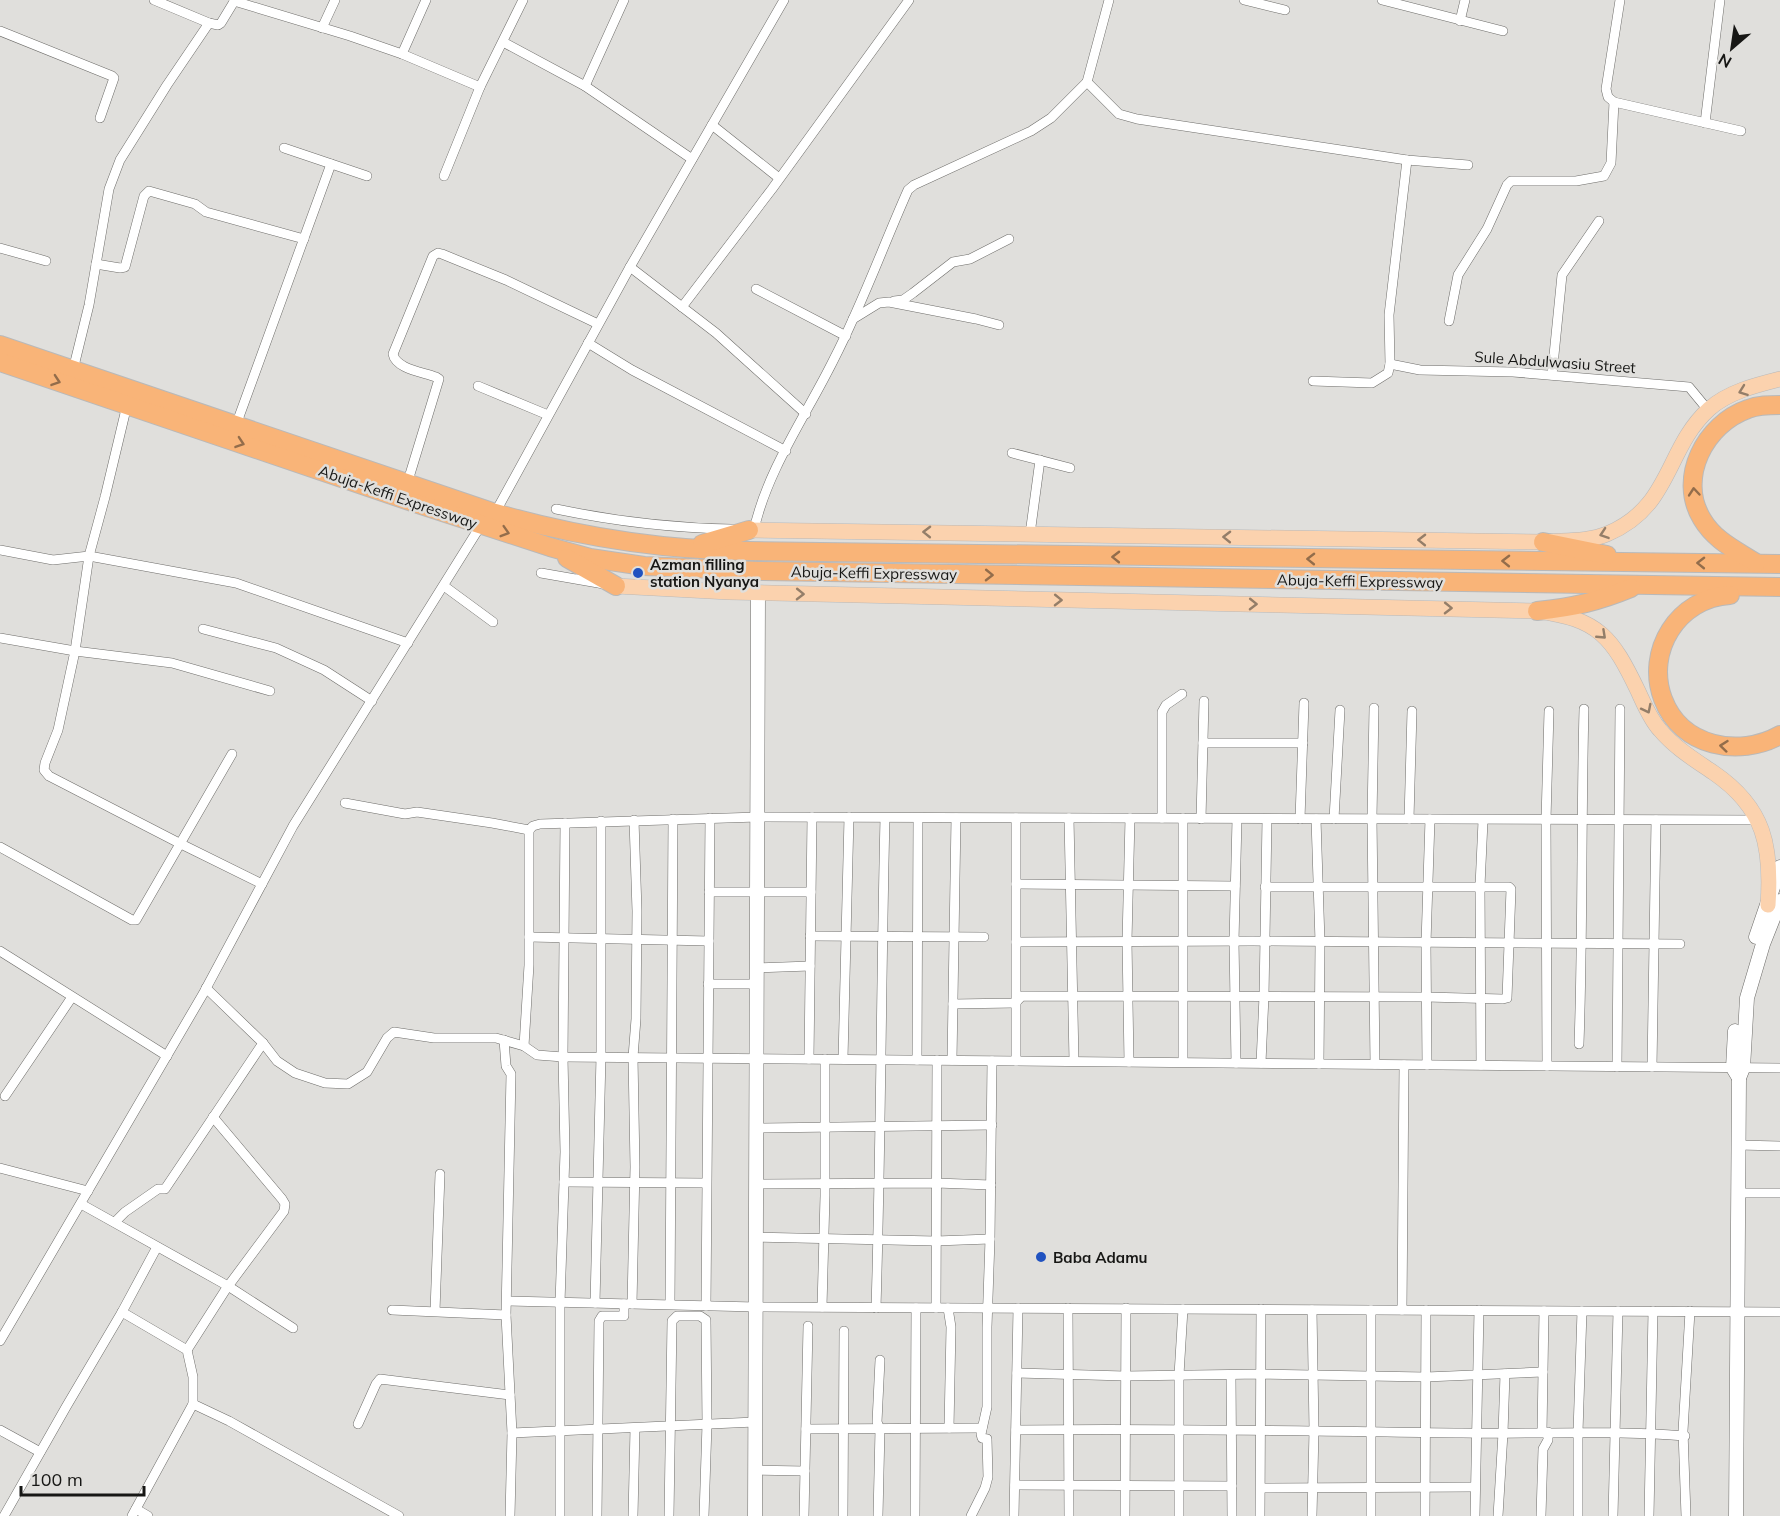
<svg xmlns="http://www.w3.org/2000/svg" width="1780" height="1516" viewBox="0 0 1780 1516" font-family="Mulish,sans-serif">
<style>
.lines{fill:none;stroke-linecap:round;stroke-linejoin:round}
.street-casing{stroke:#6e6d6a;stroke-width:10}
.secondary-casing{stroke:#6e6d6a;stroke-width:15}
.primary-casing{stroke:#b9b9b9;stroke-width:16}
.highway-casing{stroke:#b9b9b9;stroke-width:20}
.street{stroke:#fff;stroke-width:9}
.secondary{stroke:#fff;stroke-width:14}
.primary{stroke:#fbd2ae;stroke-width:15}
.highway{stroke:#f9b478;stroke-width:18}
.oneway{stroke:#936d4b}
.oneway2{stroke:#947e69}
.poi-dot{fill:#2052c0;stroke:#e0dfdc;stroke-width:2}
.labels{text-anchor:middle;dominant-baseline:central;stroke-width:5;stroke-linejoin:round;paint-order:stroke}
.street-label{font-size:15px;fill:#171715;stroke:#e0dfdc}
.poi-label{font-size:15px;font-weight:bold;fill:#171715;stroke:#e0dfdc;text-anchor:start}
</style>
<rect width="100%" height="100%" fill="#e0dfdc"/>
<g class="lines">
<g class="street-casing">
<g id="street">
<polyline points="154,0 209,23 218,25 221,23 235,0"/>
<polyline points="1244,0 1285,10"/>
<polyline points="1382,0 1503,31"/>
<polyline points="1620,0 1606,89 1608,97 1614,102 1741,131"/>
<polyline points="234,1 350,36 402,54 480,87"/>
<polyline points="1460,21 1465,0"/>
<polyline points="322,28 335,0"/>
<polyline points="0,31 112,76 114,78 100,118"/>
<polyline points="503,42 585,86 692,159"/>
<polyline points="402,54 426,0"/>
<polyline points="1087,82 1119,114 1137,119 1407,160 1468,165"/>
<polyline points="585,86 624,0"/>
<polyline points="1705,123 1720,0"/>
<polyline points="712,125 779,178"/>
<polyline points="284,148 367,176"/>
<polyline points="444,176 480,87 523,0"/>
<polyline points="0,248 46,261"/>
<polyline points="96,264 120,268 125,267 144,196 149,191 195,204 206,212 304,239"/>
<polyline points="630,267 716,333 806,414"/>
<polyline points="756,289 846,336"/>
<polyline points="894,301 903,300 913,293 953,262 970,259 1009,239"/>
<polyline points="682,307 772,189 909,0"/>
<polyline points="853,319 879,303 889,302 976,319 999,325"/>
<polyline points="1449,321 1458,275 1487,229 1507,185 1511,181 1576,181 1604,176 1611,163 1614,102"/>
<polyline points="588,343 632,370 786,451"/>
<polyline points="1390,364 1420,370 1513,372 1689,387 1708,410"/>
<polyline points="73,370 89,305 109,189 120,160 167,85 209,23"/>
<polyline points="1552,375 1562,275 1599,221"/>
<polyline points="1313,381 1372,383 1388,373 1390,364 1389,315 1407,160"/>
<polyline points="478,386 548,415"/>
<polyline points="127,405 105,497 89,556 75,651 58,730 45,763 44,770 49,776 181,844 262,884"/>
<polyline points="236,425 331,164"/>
<polyline points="1012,453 1070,468"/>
<path d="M407,484L439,379L436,377C423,372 396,369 393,354L433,256L438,253L442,254L506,280L598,324"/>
<path d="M556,509C614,521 671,528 731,529"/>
<polyline points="495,513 630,267 784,0"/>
<path d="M754,530C767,470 807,414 834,359C862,305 883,246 908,190L914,185L1031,131L1051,118L1087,82L1109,0"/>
<polyline points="1030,534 1040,460"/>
<polyline points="0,550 53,560 89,556 236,583 408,643"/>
<polyline points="541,573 604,584"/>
<polyline points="444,586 493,622"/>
<polyline points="203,629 276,648 324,670 372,701"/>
<polyline points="0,638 75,651 172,663 270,691"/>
<polyline points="1374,708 1372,818 1375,1064"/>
<polyline points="1203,743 1303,743"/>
<polyline points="345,803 405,814 417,812 492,823 529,830"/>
<polyline points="1016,818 1016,1061"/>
<polyline points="1069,818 1074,1061"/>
<polyline points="1162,818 1162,712 1166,705 1182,694"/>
<polyline points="1201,819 1204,701"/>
<polyline points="1300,819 1304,703"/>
<polyline points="1316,819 1320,942 1319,1064"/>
<polyline points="1334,819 1340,710"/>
<polyline points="1409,819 1412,711"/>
<polyline points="529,830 533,826 540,824 758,817 1756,820"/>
<polyline points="0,847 132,920 136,920 232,754"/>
<polyline points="1016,884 1235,886"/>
<polyline points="709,892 811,892"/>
<polyline points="810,936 984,937"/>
<polyline points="529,937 709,941"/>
<polyline points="1016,942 1253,941 1680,944"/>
<polyline points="0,951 167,1056"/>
<polyline points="757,968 810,966"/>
<polyline points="708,984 757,984"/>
<polyline points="206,988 263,1043 277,1061 295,1073 325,1083 348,1084 367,1072 387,1038 394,1032 434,1038 496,1038 524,1046 537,1055 563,1057 1780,1068"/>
<polyline points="953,1004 1015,1003 1022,996 1426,997 1503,999 1507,998 1511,889 1509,887 1265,887"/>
<polyline points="504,1040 506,1066 511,1074 506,1315 512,1433 510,1516"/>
<path d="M1579,1044C1583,932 1581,821 1584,709"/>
<polyline points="524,1046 529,965 529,830"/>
<polyline points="809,1059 812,817"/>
<polyline points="843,1059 849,817"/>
<polyline points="917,1060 918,818"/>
<polyline points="952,1060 956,818"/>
<polyline points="1129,1062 1127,941 1130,818"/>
<polyline points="1183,1062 1183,818"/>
<polyline points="1236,1063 1234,941 1237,819"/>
<polyline points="1261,1063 1264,996 1267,819"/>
<polyline points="1427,1065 1426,943 1430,819"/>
<polyline points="1481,1065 1480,886 1483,821"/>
<polyline points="1547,1066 1546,820 1549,711"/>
<polyline points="1617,1067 1620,709"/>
<polyline points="1652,1067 1656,820"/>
<polyline points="5,1096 72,997"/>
<polyline points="756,1128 992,1125"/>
<polyline points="1738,1145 1780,1146"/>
<polyline points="0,1168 88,1191"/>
<polyline points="564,1182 706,1183"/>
<polyline points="756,1184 936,1183 991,1185"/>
<polyline points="1737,1193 1780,1193"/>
<polyline points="81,1204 228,1286 293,1328"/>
<polyline points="115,1222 125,1212 158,1189 165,1189 263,1043"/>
<polyline points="756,1237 936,1241 990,1239"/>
<polyline points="507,1301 756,1307 1780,1312"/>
<polyline points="595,1303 601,1056 601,821"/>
<polyline points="632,1304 635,1167 633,1057 636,1019 637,911 634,820"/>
<polyline points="670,1304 673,819"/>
<polyline points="706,1306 710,818"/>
<polyline points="822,1307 825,1196 825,1059"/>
<path d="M876,1308C881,1144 881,981 885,818"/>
<polyline points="936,1308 937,1060"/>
<polyline points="948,1308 951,1327 949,1428"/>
<polyline points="1068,1308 1069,1516"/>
<polyline points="392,1310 506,1315"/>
<polyline points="1312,1310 1314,1430 1312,1516"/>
<polyline points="1371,1310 1371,1516"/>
<polyline points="1402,1310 1404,1065"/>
<polyline points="435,1311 440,1174"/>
<polyline points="122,1312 187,1350 193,1377 193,1404 132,1516"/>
<polyline points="0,1341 203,994 293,826 481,525"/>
<polyline points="187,1350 226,1289 284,1211 285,1204 282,1199 213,1117"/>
<polyline points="1017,1373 1125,1376 1262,1374 1426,1377 1543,1372"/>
<polyline points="1231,1375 1232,1516"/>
<polyline points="193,1404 229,1421 399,1516"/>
<polyline points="358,1424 376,1384 380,1379 510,1395"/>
<polyline points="806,1429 982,1428"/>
<polyline points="0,1430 40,1452"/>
<path d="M1016,1430C1165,1428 1313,1431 1462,1433C1536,1434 1610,1430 1685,1436"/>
<polyline points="1542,1432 1544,1311"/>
<polyline points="512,1433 755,1422"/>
<polyline points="755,1470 805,1471"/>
<polyline points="1015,1485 1232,1486"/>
<polyline points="1261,1488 1475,1487"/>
<polyline points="136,1509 148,1516"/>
<polyline points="4,1516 66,1407 122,1312 157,1247"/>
<polyline points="560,1516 560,1303 565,1152 563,1057 565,823"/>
<polyline points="597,1516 599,1321 602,1316 624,1316 624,1304"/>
<polyline points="633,1516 635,1428"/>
<polyline points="669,1516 672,1321 677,1316 700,1316 706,1320 707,1424 704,1516"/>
<polyline points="804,1516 808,1326"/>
<polyline points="843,1516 844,1331"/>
<polyline points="878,1516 880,1429 877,1422 880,1360"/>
<polyline points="915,1516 916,1308"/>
<polyline points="971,1516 985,1488 988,1477 987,1439 982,1438 981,1434 987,1407 987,1327 990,1239 992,1061"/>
<polyline points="1014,1516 1018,1308"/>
<polyline points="1125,1516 1126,1308"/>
<polyline points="1179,1516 1179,1375 1183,1309"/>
<polyline points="1260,1516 1261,1309"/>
<polyline points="1425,1516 1426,1310"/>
<polyline points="1475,1516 1479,1310"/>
<polyline points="1498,1516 1503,1433 1505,1374"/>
<polyline points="1541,1516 1543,1449 1548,1440 1548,1432"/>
<polyline points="1578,1516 1578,1432 1582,1311"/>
<polyline points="1613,1516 1618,1311"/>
<polyline points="1649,1516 1653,1311"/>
<polyline points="1686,1516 1683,1431 1690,1311"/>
</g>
</g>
<g class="secondary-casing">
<g id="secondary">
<polyline points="1756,937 1780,867"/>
<polyline points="1735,1031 1733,1068 1739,1078"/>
<polyline points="755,1516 758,593"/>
<polyline points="1736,1516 1739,1078 1743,1068 1747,998 1763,944 1780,901"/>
</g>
</g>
<g class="primary-casing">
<g id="primary">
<path d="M749,530L1543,542C1564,540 1587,542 1607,534C1672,507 1665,449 1709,409C1728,392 1756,385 1780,379"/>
<path d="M616,586L729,592L1537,611C1599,619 1612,637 1638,691C1644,704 1650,719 1660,730C1675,748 1695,760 1714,773C1765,808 1772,847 1768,905"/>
</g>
</g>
<g class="highway-casing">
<g id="highway">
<path d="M0,345L495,513C579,537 661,550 749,551L1780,564"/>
<polyline points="0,362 418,504 550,547 590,558 644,566 758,571 1780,587"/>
<polyline points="1543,542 1607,555"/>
<polyline points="702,544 749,530"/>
<polyline points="567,558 616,586"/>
<path d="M1756,563C1736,550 1715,541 1702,519C1677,478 1705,424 1748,409C1758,405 1769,405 1780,405"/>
<path d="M1730,595C1678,598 1645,651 1663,699C1681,747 1739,758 1780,735"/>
<path d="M1537,611C1574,607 1597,602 1631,588"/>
</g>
</g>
<use href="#street" class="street"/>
<use href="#secondary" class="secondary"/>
<use href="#primary" class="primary"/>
<use href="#highway" class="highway"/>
</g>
<defs><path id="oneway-chevron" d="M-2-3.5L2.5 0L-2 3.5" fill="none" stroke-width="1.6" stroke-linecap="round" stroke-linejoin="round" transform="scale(1.5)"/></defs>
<g class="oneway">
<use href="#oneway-chevron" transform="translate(56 381) rotate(19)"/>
<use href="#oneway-chevron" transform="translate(240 443) rotate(19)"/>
<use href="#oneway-chevron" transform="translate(1694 492) rotate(-95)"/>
<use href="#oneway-chevron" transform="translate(505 532) rotate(17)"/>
<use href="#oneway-chevron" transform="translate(1116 557) rotate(-179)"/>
<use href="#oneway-chevron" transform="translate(1311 559) rotate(-179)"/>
<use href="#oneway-chevron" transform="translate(1506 561) rotate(-179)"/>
<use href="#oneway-chevron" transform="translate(1701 563) rotate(-179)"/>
<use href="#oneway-chevron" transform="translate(989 575) rotate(1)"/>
<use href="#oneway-chevron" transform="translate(1724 746) rotate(-174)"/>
</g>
<g class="oneway2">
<use href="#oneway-chevron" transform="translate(1743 391) rotate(160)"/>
<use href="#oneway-chevron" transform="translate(927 532) rotate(-179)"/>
<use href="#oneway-chevron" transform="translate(1604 534) rotate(161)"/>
<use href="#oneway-chevron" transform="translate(1227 537) rotate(-179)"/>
<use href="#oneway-chevron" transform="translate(1422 540) rotate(-179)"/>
<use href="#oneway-chevron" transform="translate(800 594) rotate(1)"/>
<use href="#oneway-chevron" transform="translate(1058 600) rotate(1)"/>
<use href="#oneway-chevron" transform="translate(1253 604) rotate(1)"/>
<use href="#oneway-chevron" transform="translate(1448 608) rotate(1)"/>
<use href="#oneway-chevron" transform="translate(1602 635) rotate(43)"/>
<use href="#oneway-chevron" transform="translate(1647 709) rotate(63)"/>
</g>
<g class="poi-dot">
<circle cx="638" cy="573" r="6"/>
<circle cx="1041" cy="1257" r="6"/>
</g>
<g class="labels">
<g class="street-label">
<text transform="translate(1555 362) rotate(4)">Sule Abdulwasiu Street</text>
<text transform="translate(398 497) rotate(19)">Abuja-Keffi Expressway</text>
<text transform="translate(874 573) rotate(1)">Abuja-Keffi Expressway</text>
<text transform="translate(1360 581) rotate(1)">Abuja-Keffi Expressway</text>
</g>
<g class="poi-label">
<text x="650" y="564">Azman filling<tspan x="650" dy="17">station Nyanya</tspan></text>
<text x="1053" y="1257">Baba Adamu</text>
</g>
</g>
<g transform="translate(1732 48) rotate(209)" stroke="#e0dfdc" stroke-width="4.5" paint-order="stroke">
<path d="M0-4.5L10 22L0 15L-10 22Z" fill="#171715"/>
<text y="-9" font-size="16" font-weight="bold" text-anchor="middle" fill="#171715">N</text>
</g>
<path d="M21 1486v9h123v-9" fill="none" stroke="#171715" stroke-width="3"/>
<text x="30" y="1486" font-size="18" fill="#171715" stroke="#e0dfdc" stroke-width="4.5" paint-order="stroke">100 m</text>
</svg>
